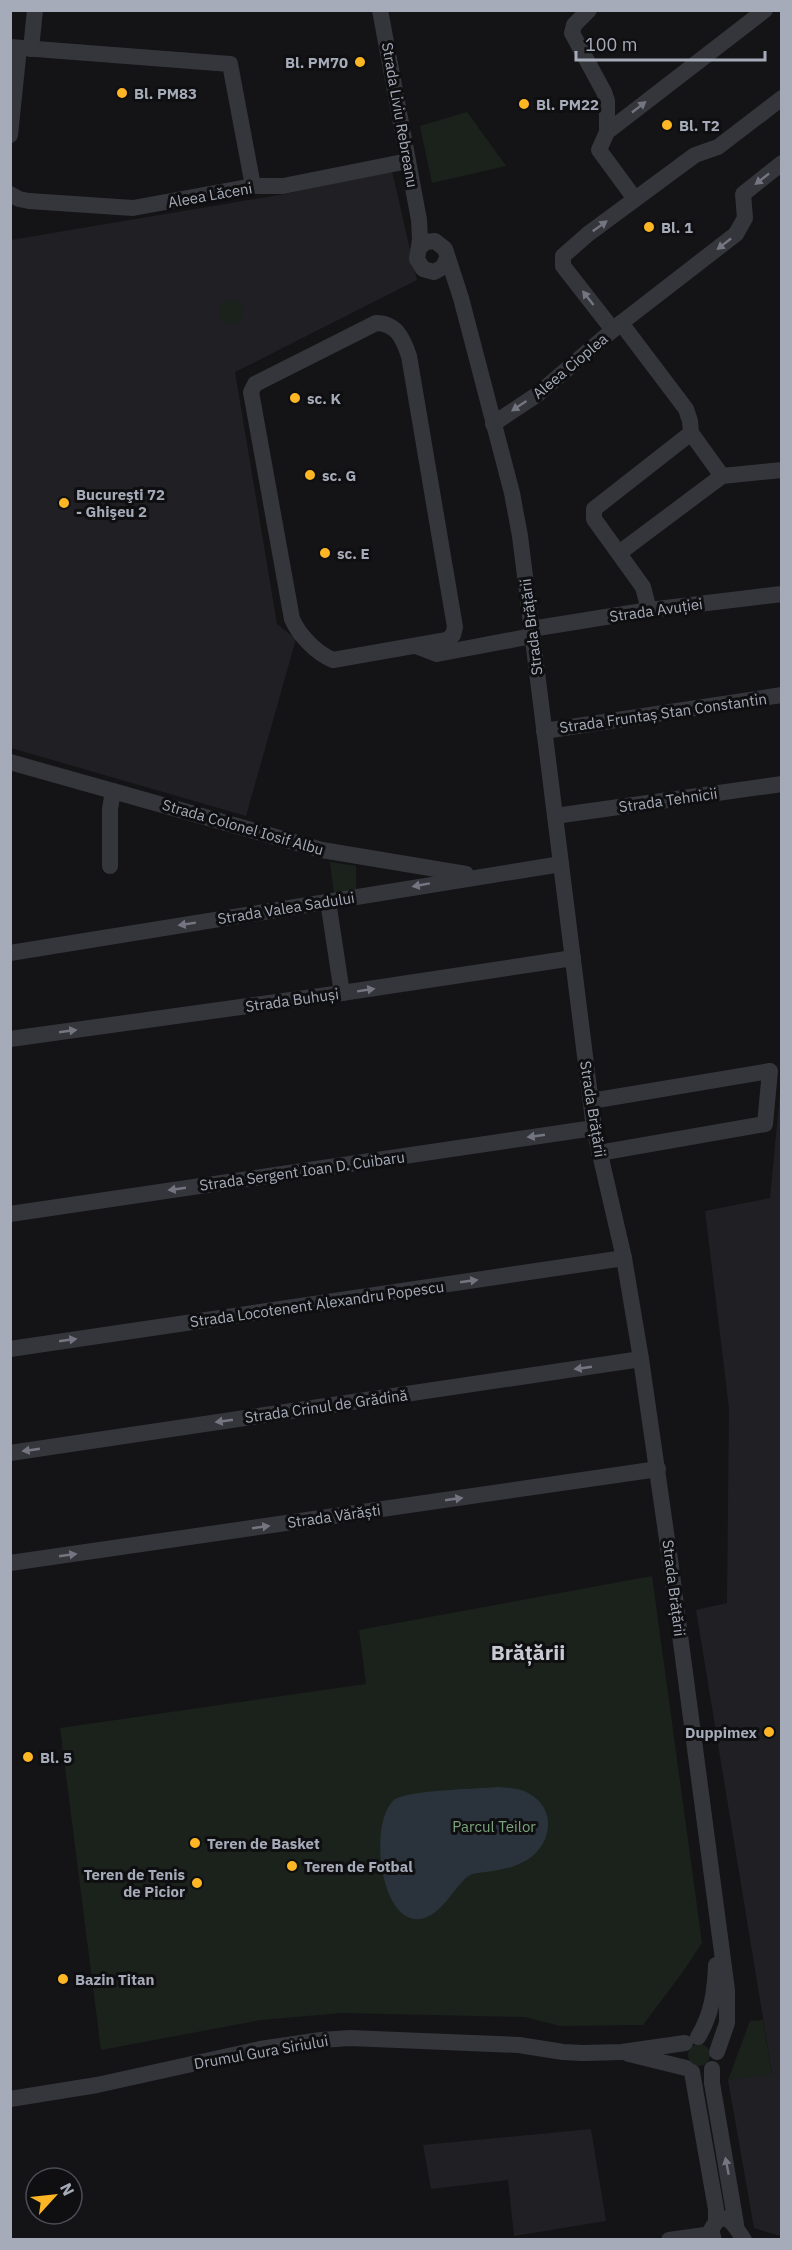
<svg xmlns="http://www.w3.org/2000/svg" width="792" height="2250" viewBox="0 0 792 2250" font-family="'IBM Plex Sans',sans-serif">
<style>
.built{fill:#202024}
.green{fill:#1a221b}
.water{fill:#2a333b}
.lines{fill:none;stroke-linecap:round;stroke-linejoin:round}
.minor{stroke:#35363c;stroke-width:16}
.oneway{fill:#737680}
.poi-dot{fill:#ffb624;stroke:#0f0f11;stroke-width:2}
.labels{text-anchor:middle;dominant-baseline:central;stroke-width:6;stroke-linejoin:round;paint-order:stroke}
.poi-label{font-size:15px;font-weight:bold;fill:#a5abb8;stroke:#0f0f11;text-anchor:start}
.street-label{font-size:15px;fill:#a5abb8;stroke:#0f0f11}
.park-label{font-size:15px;fill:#7ba47d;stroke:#0f0f11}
.district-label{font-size:21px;font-weight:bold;fill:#c6cad3;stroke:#0f0f11}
</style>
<rect width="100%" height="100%" fill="#141417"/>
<g class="built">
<polygon points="392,171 417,280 235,372 277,624 296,639 246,816 11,748 11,240 285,194"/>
<polygon points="781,1083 781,2239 780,2239 780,2236 754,2228 728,2080 772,2073 696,1610 727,1603 729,1408 705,1211 770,1198"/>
<polygon points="591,2129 606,2221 514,2236 508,2180 431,2189 423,2145"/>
</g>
<g class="green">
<polygon points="467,112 506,166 432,183 420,126"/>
<circle cx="231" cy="312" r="12"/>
<polygon points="330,862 356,866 356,890 334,894"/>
<polygon points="652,1576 702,1943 682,1973 643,2025 560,2026 525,2017 342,2013 261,2020 101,2050 60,1728 366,1684 359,1630"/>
<polygon points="763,2020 772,2074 728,2080 750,2021"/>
<circle cx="699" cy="2055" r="11"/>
</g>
<path class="water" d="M498,1787C509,1788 520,1788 530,1794C557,1810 552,1844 527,1860C511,1870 490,1871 472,1874L467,1877C453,1889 441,1916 420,1919C380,1924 368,1823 394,1800C406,1790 478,1789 498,1787Z"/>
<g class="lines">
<g class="minor">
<polyline points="380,10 419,220 420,239 417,259 423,269 434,272 443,267 447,258"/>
<polyline points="589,10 574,25 572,33 604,92 607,101 607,132"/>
<polyline points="10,47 230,64 253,186"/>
<polyline points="31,49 35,10"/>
<polyline points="10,135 19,48"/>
<polyline points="10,194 19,199 29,201 133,208 253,186 283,186 408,161"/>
<polyline points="635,199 599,150 607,132 765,10"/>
<polyline points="419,248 426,242 435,241 445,249 461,298 512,493 520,536 594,1128 624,1258 641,1359 671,1567 727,1990 727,2023 717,2052"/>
<path d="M376,323C396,323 403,338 409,356L455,627L453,635L447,640L333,660C316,653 299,635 292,619L251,392L255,384Z"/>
<polyline points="621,323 686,409 690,421 691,433 722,476"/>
<polyline points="613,330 563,266 563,256 588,234 695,155 718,147 782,98"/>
<polyline points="493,424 538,394 621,323 736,234 745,218 743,194 782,163"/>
<polyline points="619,553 722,476 782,470"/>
<polyline points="649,610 643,587 594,519 594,509 691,433"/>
<polyline points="531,629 649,610 782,594"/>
<polyline points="416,646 437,654 532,636"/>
<polyline points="544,731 782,695"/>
<polyline points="10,762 322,850 466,874"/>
<polyline points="555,816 782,784"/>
<polyline points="110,866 110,809 113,791"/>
<polyline points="328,901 342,993"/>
<polyline points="10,953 561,864"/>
<polyline points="10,1039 342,993 573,958"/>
<polyline points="591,1101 770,1071 765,1124 599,1153"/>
<polyline points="10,1214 594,1128"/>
<polyline points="10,1349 624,1258"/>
<polyline points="10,1453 641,1359"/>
<polyline points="10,1563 658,1469"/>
<path d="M698,2037C712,2014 715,1991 716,1965"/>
<polyline points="629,2054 686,2068"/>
<polyline points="712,2069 712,2083 736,2224"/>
<polyline points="692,2072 716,2209 716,2222"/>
<polyline points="10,2099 97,2085 260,2049 321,2040 350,2038 519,2045 563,2052 583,2053 622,2052 685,2043"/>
<polyline points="669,2240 712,2234"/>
<path d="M714,2240L711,2230C725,2204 736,2228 744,2240"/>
</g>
</g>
<defs><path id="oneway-solid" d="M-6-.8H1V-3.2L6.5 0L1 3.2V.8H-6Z" transform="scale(1.5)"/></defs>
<g class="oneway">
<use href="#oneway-solid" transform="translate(639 107) rotate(-38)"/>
<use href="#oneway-solid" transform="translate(762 179) rotate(142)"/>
<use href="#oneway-solid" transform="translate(600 226) rotate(-36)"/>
<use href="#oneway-solid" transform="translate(724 244) rotate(142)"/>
<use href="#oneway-solid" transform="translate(588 298) rotate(-128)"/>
<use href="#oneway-solid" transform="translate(519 406) rotate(146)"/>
<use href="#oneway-solid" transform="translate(421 885) rotate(170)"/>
<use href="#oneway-solid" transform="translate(187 924) rotate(171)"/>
<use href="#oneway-solid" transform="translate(366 990) rotate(-9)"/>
<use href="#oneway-solid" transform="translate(68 1031) rotate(-8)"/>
<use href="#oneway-solid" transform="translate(536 1136) rotate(172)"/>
<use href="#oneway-solid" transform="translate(177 1189) rotate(172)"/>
<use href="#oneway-solid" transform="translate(469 1281) rotate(-8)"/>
<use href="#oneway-solid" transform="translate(68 1340) rotate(-8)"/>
<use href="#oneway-solid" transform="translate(583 1368) rotate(172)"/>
<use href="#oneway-solid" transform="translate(224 1421) rotate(172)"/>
<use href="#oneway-solid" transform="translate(31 1450) rotate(172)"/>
<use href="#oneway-solid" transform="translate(454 1499) rotate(-8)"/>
<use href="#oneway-solid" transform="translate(261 1527) rotate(-8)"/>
<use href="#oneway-solid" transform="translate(68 1555) rotate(-8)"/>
<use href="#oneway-solid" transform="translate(727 2166) rotate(-101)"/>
</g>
<g class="poi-dot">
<circle cx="360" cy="62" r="6"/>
<circle cx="122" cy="93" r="6"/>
<circle cx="524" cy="104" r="6"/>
<circle cx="667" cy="125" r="6"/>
<circle cx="649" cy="227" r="6"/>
<circle cx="295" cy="398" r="6"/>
<circle cx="310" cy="475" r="6"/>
<circle cx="64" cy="503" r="6"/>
<circle cx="325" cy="553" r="6"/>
<circle cx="769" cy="1732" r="6"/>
<circle cx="28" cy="1757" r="6"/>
<circle cx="195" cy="1843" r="6"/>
<circle cx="292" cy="1866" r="6"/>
<circle cx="197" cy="1883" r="6"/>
<circle cx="63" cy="1979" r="6"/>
</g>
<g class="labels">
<g class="poi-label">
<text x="348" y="62" text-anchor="end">Bl. PM70</text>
<text x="134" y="93">Bl. PM83</text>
<text x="536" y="104">Bl. PM22</text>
<text x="679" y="125">Bl. T2</text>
<text x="661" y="227">Bl. 1</text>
<text x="307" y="398">sc. K</text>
<text x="322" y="475">sc. G</text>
<text x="76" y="494">Bucureşti 72<tspan x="76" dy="17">- Ghişeu 2</tspan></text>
<text x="337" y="553">sc. E</text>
<text x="757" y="1732" text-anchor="end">Duppimex</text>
<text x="40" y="1757">Bl. 5</text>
<text x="207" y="1843">Teren de Basket</text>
<text x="304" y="1866">Teren de Fotbal</text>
<text x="185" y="1874" text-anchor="end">Teren de Tenis<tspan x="185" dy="17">de Picior</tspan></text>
<text x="75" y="1979">Bazin Titan</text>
</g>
<g class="street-label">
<text transform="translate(400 115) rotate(80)">Strada Liviu Rebreanu</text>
<text transform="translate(210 195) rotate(-10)">Aleea Lăceni</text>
<text transform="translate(570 366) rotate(-40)">Aleea Cioplea</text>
<text transform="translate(656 610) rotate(-8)">Strada Avuției</text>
<text transform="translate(531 627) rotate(-97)">Strada Brățării</text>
<text transform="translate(663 713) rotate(-8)">Strada Fruntaș Stan Constantin</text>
<text transform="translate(668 800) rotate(-8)">Strada Tehnicii</text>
<text transform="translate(243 827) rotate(16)">Strada Colonel Iosif Albu</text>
<text transform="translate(286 908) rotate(-9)">Strada Valea Sadului</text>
<text transform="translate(292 1000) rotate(-8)">Strada Buhuși</text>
<text transform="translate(593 1109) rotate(81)">Strada Brățării</text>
<text transform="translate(302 1171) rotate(-8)">Strada Sergent Ioan D. Cuibaru</text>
<text transform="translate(317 1304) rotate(-8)">Strada Locotenent Alexandru Popescu</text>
<text transform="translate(326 1406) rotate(-8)">Strada Crinul de Grădină</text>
<text transform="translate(334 1516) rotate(-8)">Strada Vărăști</text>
<text transform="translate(674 1588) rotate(83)">Strada Brățării</text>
<text transform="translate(261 2052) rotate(-10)">Drumul Gura Siriului</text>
</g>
<g class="park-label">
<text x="494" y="1826">Parcul Teilor</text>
</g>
<g class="district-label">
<text x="528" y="1652">Brățării</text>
</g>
</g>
<rect width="792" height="2250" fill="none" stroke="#a5abb8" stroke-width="24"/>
<g transform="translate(54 2196) rotate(63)"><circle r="28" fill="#0f0f11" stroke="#4b4d54" stroke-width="1.5"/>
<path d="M0-4.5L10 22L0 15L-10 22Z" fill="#ffb624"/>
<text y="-9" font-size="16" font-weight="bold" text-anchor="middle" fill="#a5abb8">N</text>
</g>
<path d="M576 51v9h189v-9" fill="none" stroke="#a5abb8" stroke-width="3"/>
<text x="585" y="51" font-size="18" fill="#a5abb8" stroke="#0f0f11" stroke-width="4.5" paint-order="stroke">100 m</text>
</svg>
